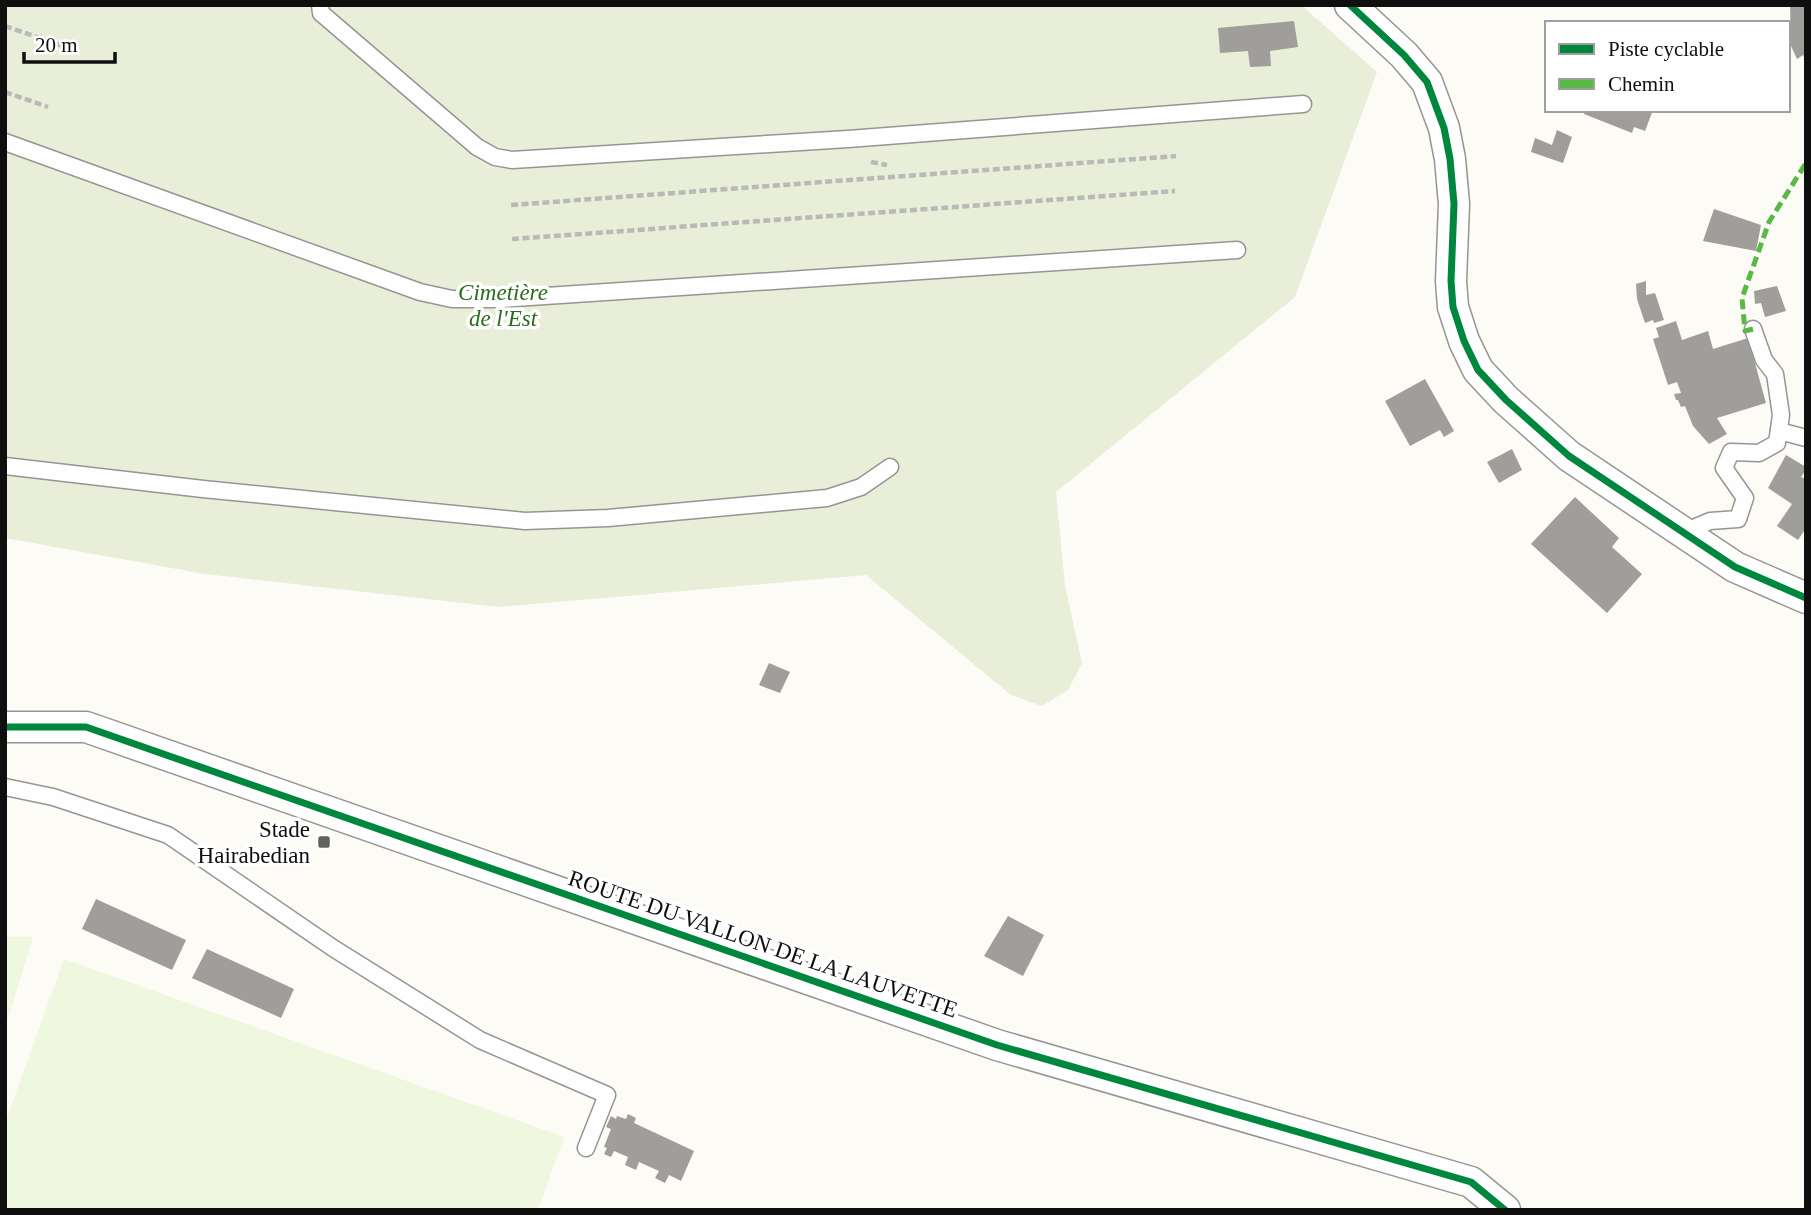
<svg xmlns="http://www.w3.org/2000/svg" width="1811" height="1215" viewBox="0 0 1811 1215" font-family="Georgia,serif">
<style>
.cemetery{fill:#e8eed8}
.pitch{fill:#eff7de}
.building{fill:#a09e9a}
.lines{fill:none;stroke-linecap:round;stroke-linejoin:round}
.lane-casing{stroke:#969593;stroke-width:19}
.street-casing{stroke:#969593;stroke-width:33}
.path{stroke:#b9b9b8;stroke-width:4.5;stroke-dasharray:7 3.5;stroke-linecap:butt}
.lane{stroke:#fffefe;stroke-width:16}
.street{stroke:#fffefe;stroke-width:30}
.quiet{stroke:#58b947;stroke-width:5;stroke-dasharray:10 5;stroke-linecap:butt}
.cycleway-casing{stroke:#fff;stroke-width:11}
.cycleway{stroke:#00873e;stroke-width:7}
.poi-dot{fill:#626260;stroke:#fff;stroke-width:2.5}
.labels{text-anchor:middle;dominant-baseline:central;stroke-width:7;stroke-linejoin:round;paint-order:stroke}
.park-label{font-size:23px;font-style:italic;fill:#2a6b1c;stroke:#fff}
.poi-label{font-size:23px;fill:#0f0f0f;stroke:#fff;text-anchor:end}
.street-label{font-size:23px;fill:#0f0f0f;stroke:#fff}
</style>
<rect width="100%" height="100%" fill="#fcfbf5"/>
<polygon class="cemetery" points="5,5 1301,5 1377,72 1295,297 1056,492 1065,586 1082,663 1068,690 1042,706 1011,695 866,575 499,607 205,574 5,538"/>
<g class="pitch">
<polygon points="5,937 33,937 5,1028"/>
<polygon points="64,959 564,1137 538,1210 5,1210 5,1123"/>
</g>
<g class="building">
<polygon points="1790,5 1806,5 1806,62 1803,55 1797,59 1791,46"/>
<polygon points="1294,21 1298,47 1270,51 1271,66 1250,67 1248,51 1220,53 1218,28"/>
<polygon points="1585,110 1653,110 1645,131 1634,127 1632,133 1584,114"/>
<polygon points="1557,130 1572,137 1563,163 1531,152 1535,138 1552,145"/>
<polygon points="1714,209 1761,225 1756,251 1703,241"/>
<polygon points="1646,281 1646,295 1655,293 1664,320 1654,323 1653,320 1645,323 1637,299 1636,284"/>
<polygon points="1777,286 1786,311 1765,317 1761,303 1755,304 1754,291"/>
<polygon points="1676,321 1682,340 1708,331 1713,349 1748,338 1766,403 1717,418 1727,434 1709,444 1693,426 1685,406 1681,407 1678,400 1676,400 1674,394 1681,393 1677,382 1668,385 1653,339 1659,337 1656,328"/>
<polygon points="1425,379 1454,431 1444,437 1440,430 1410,446 1385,401"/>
<polygon points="1512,449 1522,470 1499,483 1487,462"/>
<polygon points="1786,455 1806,467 1806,470 1801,477 1806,479 1806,528 1798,540 1777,526 1792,504 1768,488"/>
<polygon points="1575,497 1619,538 1612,547 1642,574 1607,613 1531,544"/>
<polygon points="769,663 790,672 780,693 759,685"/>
<polygon points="96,899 186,940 172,970 82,929"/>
<polygon points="1008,916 1044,935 1023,976 984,956"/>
<polygon points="207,949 294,989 281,1018 192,978"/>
<polygon points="628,1114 636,1118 634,1123 694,1151 681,1181 669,1175 665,1183 655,1178 659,1171 639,1162 636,1170 625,1165 628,1157 614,1151 611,1157 604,1154 607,1148 604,1147 611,1129 606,1127 611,1116 616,1119 617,1116 626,1119"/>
</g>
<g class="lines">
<g class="lane-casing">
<g id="lane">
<polyline points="320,5 321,13 477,147 495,157 512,160 848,139 1303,104"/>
<polyline points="5,142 420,292 452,299 502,299 1237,250"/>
<polyline points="1779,431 1806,438"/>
<polyline points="5,466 203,489 525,521 608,518 827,498 861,487 890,467"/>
<polyline points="1684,532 1710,521 1738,519 1745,498 1724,468 1731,452 1759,453 1777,443 1781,415 1775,374 1764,360 1753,329"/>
<polyline points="5,787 53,797 168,835 333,948 480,1040 607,1095 586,1148"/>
</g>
</g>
<g class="street-casing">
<g id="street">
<polyline points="1350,5 1404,55 1427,82 1444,128 1450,159 1454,204 1451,281 1453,307 1464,341 1478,370 1506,400 1569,456 1735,567 1806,598"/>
<polyline points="5,727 86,727 997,1045 1471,1182 1505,1210"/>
</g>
</g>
<g class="path">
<polyline points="5,26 68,48"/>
<polyline points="5,92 48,107"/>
<polyline points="871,162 887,165"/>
<polyline points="511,205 1176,156"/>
<polyline points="512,239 1175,191"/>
</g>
<use href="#lane" class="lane"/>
<use href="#street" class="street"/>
<polyline class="quiet" points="1753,329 1745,331 1742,298 1769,222 1806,163"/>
<g class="cycleway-casing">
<g id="cycleway">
<polyline points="1350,5 1404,55 1427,82 1444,128 1450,159 1454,204 1451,281 1453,307 1464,341 1478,370 1506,400 1569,456 1735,567 1806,598"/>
<polyline points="5,727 86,727 997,1045 1471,1182 1505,1210"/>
</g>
</g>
<use href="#cycleway" class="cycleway"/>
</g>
<rect class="poi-dot" x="317" y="835" width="14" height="14" rx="3.5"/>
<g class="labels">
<g class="park-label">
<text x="503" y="292">Cimetière<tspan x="503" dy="26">de l'Est</tspan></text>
</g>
<g class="poi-label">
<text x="310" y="829">Stade<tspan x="310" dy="26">Hairabedian</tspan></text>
</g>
<g class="street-label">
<text transform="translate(763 944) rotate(19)">ROUTE DU VALLON DE LA LAUVETTE</text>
</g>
</g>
<rect width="1811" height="1215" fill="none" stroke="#0f0f0f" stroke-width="14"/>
<rect x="1545" y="21" width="245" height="91" fill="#ffffff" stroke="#9f9f9f" stroke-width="2"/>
<rect x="1559" y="44" width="35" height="10" fill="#00873e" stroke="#9f9f9f" stroke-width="2"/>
<text x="1608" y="56" font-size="21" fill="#0f0f0f">Piste cyclable</text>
<rect x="1559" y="79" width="35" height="10" fill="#58b947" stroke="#9f9f9f" stroke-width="2"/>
<text x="1608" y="91" font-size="21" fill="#0f0f0f">Chemin</text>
<path d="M24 52v10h91v-10" fill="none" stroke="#0f0f0f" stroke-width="3.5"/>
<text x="35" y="52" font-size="21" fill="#0f0f0f" stroke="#ffffff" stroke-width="5" paint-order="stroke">20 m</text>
</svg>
